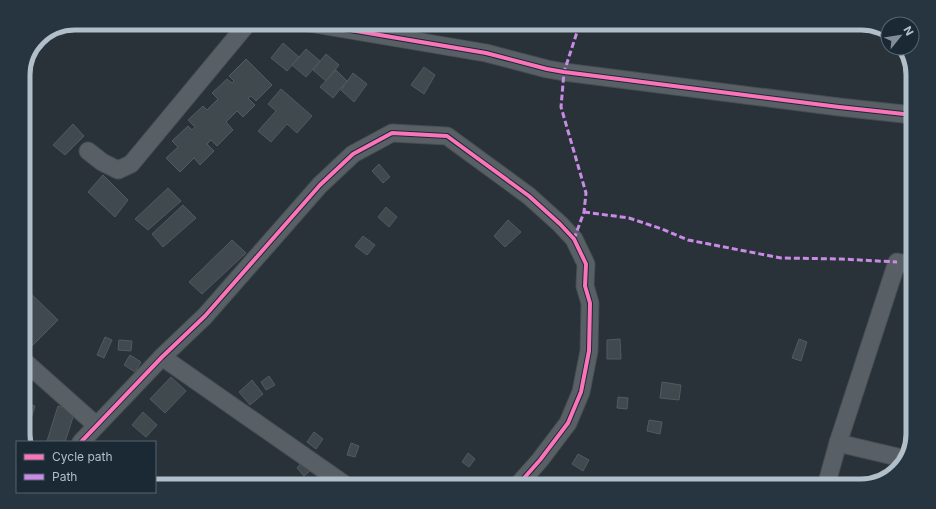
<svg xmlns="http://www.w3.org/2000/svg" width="936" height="509" viewBox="0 0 936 509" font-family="Inter,sans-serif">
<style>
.building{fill:#40494e;stroke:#505a60}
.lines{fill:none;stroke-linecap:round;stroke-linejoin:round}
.minor-casing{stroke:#464e53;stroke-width:19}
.minor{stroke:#586066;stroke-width:17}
.quiet{stroke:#ca8be6;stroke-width:3;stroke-dasharray:6 3;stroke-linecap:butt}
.cycleway-casing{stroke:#1a2934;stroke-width:6}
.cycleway{stroke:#fb73b8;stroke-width:4}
.rim{fill:none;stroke:#b1bfca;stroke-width:5}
</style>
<rect width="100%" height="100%" fill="#283238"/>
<g class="building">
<polygon points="283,43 299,57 287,71 271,58"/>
<polygon points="306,49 320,61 306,77 292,65"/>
<polygon points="326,54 339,65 326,81 313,70"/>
<polygon points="246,59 272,85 256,101 251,96 248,98 255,105 243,117 237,111 226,122 233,130 217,146 211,140 207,144 214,151 200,165 194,158 180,172 166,158 178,147 172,141 188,126 192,130 195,127 188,120 203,106 207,110 218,99 212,93 227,79 232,83 234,81 229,76"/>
<polygon points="424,67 435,75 424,94 411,85"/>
<polygon points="336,70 347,81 333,98 320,87"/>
<polygon points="353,73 367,84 354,102 341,90"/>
<polygon points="281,89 312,116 297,133 287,124 271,142 258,131 276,111 268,104"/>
<polygon points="73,124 84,136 65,155 53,145"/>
<polygon points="379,164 390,177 383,183 372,171"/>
<polygon points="103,175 128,200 115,217 88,192"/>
<polygon points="168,188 181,201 148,230 135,219"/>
<polygon points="183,205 196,218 163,247 152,234"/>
<polygon points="386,207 397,217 389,227 378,217"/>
<polygon points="508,220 521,232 505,247 494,236"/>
<polygon points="363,236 375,245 367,255 355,246"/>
<polygon points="232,240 246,253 202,294 189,282"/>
<polygon points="23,286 58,320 29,349 23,344"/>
<polygon points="105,337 112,340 104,358 97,355"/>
<polygon points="620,339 621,359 607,359 607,340"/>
<polygon points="799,339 807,342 801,361 792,358"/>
<polygon points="119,340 132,341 131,351 118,350"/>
<polygon points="130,355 141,362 135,372 124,365"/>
<polygon points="269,376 275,385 266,390 261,382"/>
<polygon points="171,377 186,391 165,413 150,399"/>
<polygon points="252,380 263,394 250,405 239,392"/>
<polygon points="662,382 681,385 679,400 660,398"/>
<polygon points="23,393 32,396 30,404 35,406 27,431 23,430"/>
<polygon points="618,397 628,398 627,409 617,408"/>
<polygon points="58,406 75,411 65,442 52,442 47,441"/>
<polygon points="143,412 157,425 146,437 132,425"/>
<polygon points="649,420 662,422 660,434 647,431"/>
<polygon points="314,432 323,439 316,449 307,442"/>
<polygon points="351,443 359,446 355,457 347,455"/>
<polygon points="468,453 475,459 469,467 462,462"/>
<polygon points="578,454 589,460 583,471 572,464"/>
<polygon points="302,462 310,471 304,476 297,468"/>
<polygon points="239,478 242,486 235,486 232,481"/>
<polygon points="648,482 650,486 640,486"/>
</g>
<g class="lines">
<g class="minor-casing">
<g id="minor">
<polyline points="309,23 486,53 547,69 564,72 839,107 913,115"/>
<polyline points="88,151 102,162 118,170 131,164 248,23"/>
<polyline points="162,357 347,486"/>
<polyline points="23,360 96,425"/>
<polyline points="81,442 162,357 205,316 320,185 353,154 392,133 447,136 529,196 560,224 574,239 586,264 585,286 590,303 589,351 581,392 568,423 540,460 517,486"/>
<polyline points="838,443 906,459"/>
<polyline points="826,486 838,443 897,262 913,265"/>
</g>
</g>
<use href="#minor" class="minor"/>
<g class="quiet">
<polyline points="584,212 629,218 662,229 688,240 781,258 841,259 897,262"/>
<polyline points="574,239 584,212 586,193 561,107 564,72 580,23"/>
</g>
<g class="cycleway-casing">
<g id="cycleway">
<polyline points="309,23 486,53 547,69 564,72 839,107 913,115"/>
<polyline points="81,442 162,357 205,316 320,185 353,154 392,133 447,136 529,196 560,224 574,239 586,264 585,286 590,303 589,351 581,392 568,423 540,460 517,486"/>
</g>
</g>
<use href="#cycleway" class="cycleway"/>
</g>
<path d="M0 0H936V509H0ZM75 30H861A45 45 0 0 1 906 75V434A45 45 0 0 1 861 479H75A45 45 0 0 1 30 434V75A45 45 0 0 1 75 30Z" fill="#263540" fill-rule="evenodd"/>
<path class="rim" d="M75 30H861A45 45 0 0 1 906 75V434A45 45 0 0 1 861 479H75A45 45 0 0 1 30 434V75A45 45 0 0 1 75 30Z"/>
<rect x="16" y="441" width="140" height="52" fill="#1a2934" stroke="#566570"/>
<rect x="24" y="454" width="20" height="6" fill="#fb73b8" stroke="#566570"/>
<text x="52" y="461" font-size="12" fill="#b1bfca">Cycle path</text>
<rect x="24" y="474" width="20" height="6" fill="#ca8be6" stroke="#566570"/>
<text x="52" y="481" font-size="12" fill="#b1bfca">Path</text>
<g transform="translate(900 36) rotate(60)"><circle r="19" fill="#1a2934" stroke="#566570"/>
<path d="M0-3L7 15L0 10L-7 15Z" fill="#818e97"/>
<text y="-6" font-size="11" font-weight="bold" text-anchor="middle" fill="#b1bfca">N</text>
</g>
</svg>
